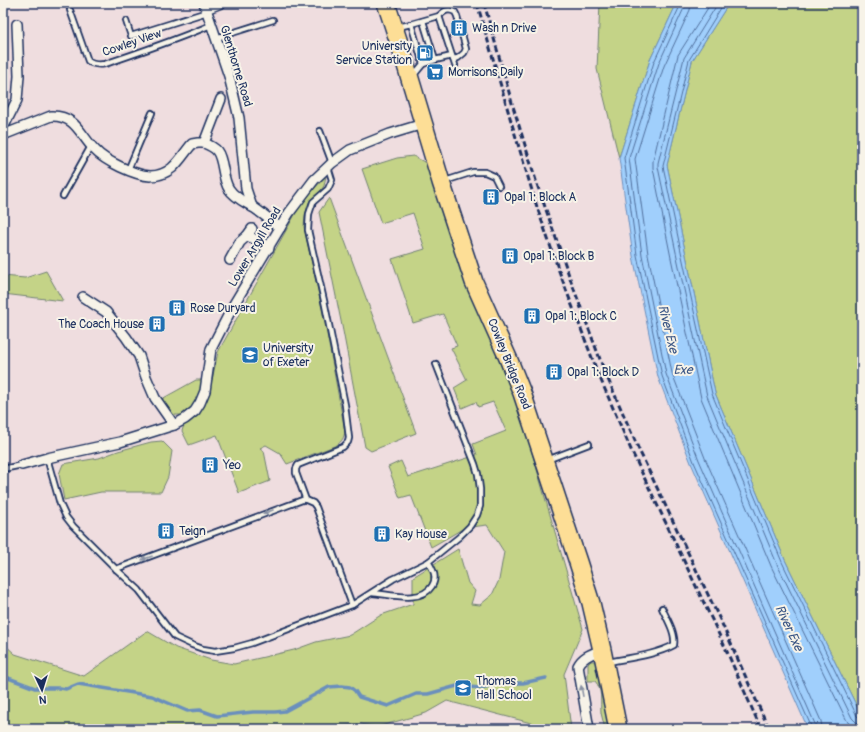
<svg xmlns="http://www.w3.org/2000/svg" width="865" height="732" viewBox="0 0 865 732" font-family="Pangolin,sans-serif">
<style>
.green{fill:#c4d387;stroke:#708172}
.water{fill:#a0cffc;stroke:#6b8fbd}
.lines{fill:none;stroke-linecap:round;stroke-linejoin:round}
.shore{stroke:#506f9d;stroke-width:1}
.stream{stroke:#6b8fbd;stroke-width:3.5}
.lane-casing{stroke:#1b2f5e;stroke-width:8}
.street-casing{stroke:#1b2f5e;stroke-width:12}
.highway-casing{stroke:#1b2f5e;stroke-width:20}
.lane{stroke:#f7f3e8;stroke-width:4.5}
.street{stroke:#f7f3e8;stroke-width:9}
.highway{stroke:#fdde96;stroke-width:17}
.rail{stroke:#1b2f5e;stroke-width:3;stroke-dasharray:6 3;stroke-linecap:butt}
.oneway{fill:#8991a3}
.labels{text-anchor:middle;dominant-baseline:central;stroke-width:4;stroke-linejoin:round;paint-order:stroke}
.poi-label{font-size:12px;fill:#1b2f5e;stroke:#f7f3e8;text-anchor:start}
.street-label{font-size:12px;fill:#1b2f5e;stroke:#f7f3e8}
.water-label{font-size:13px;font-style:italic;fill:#3c5786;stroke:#f7f3e8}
</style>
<rect width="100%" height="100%" fill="#efdddf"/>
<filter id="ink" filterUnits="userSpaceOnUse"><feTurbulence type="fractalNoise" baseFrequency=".025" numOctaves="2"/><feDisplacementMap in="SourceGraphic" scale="8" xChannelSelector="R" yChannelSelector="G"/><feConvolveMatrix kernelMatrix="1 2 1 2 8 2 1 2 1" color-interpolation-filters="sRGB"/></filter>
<g filter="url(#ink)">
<g class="green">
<polygon points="600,3 677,3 650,60 619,158 597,69"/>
<polygon points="729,3 862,3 862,720 859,711 785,560 715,393 686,255 667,165 692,61"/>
<polygon points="413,156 426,163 475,305 518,404 583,629 564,674 571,729 554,729 447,701 426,713 377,727 361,724 284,729 96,729 91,728 73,729 3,729 3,643 15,654 84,676 147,631 176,648 211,660 234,664 294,650 316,642 350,635 381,615 413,604 413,577 458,549 468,583 475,591 471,604 480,605 492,595 499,580 504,552 487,525 464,528 447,538 431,547 411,495 400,498 388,467 401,461 408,477 477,455 473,444 506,431 493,402 478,407 476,402 462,408 454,388 467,380 451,348 457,346 443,314 413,323 392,259 425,249 413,213 381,223 362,169 397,158"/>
<path d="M326,176L324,186L320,192L309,202L305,215L304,227L324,318L345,431C344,438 342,441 337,445L287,464L280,453L266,445L260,448L264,451L270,481L239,493L217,435L189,445L182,431L184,425L180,415H170L160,400L196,380H212L218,352L302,202Z"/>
<polygon points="329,198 416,433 371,451 365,447 343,331 319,212"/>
<polygon points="46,271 63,301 3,294 3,276 25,278"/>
<polygon points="162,441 172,451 168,477 161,492 101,492 64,500 59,474 63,464 99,458 118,451 151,442"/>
<path d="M591,661H594L597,665L610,729H605C604,724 602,718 601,713C600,701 603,690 595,681H588V664Z"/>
</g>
<polygon class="water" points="677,3 729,3 692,61 667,165 686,255 715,393 785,560 859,711 862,720 862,729 808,729 691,463 658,377 633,256 619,158 650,60"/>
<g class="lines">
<g class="shore">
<polyline points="680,3 680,6 654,62 624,158 637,255 662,376 694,462 811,726 811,729"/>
<polyline points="685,3 684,8 659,63 629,158 642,255 666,374 699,460 815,724 816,729"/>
<polyline points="691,3 690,10 664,66 635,159 648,254 672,373 705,458 821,721 822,729"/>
<polyline points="711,3 678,55 653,161 653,168 671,258 701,398 771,566 847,721 851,726 856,729"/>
<polyline points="718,3 684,58 658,163 658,167 677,257 707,396 777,564 852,718 856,722 862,724"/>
<polyline points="724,3 689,60 663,166 682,256 712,394 782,562 857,716 859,718 862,719"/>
</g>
<polyline class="stream" points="3,676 35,688 60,688 66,689 78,684 152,696 187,711 200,710 217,716 253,712 275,712 285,711 329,687 342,686 350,687 355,691 359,697 388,706 416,694 428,694 457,686 481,688 501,683 523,683 546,678"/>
<g class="lane-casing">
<g id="lane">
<path d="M70,10L88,61C93,65 99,65 105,64C140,52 176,40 211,25"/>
<path d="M439,16C444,11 448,8 455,12L457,16L466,49L464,53L458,58L453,59"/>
<polyline points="126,21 131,36 207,12"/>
<polyline points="411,24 439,16 455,65"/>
<polyline points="398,27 411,24 423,64 413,76"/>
<polyline points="216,38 273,20"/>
<polyline points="435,60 452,56"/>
<polyline points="423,64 435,60 423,21"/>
<polyline points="320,131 332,163"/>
<polyline points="328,167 332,180 328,189 313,202 309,214 308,230 325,305 345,405 349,438 348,442 343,447 298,465 296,469 296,473 306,500 313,503 316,507 352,605"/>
<polyline points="128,170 152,113"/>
<polyline points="445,181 473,172 485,172 494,176 499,186"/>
<polyline points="63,196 91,146"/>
<polyline points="47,458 60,504 66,517 73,526 116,569 139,590 175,637 192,645 203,649 215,651 234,648 252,643 352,605 393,579 428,562 459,537 470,526 477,515 480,506 480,489 478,474 475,464 436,364"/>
<polyline points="547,460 589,444"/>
<polyline points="3,469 22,465"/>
<polyline points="116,569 216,532 305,499"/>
<path d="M372,593C389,594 421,604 432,586C437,578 434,571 429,563L428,562"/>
<path d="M608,662C628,658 656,655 674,645C676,633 667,619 662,608"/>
</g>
</g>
<g class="street-casing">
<g id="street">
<polyline points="204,3 229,76 239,118 246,189 252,207"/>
<polyline points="206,9 221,3"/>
<path d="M221,99L204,143C209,145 214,147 217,151C224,160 222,179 229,189C235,198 245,202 253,207C263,214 272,221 280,228"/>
<polyline points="3,128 17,100 19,76 17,24"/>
<path d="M3,135L51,116C76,115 80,135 95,150C105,161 134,175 150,176C158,176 166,173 172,168C180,161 185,152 192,144L198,143H204"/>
<polyline points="247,236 257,240 269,248"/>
<polyline points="230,260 240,242 247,236 252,229"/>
<polyline points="83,297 106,312 126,337 139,356 146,377 155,398 174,425"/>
<polyline points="22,465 47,458 120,442 174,425 185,419 195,411 200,403 205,391 211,349 234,304 289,213 314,180 332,163 350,150 390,134 423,124"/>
<path d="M589,729L578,666C583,656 592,654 602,650"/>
</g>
</g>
<g class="highway-casing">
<polyline id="highway" points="386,3 402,52 441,182 474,282 508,358 522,393 578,562 591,603 602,650 618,729"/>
</g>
<use href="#lane" class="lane"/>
<use href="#street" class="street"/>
<use href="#highway" class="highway"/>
<g class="rail">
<polyline points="477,3 511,121 537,207 559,271 597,371 632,452 725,647 761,729"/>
<polyline points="484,3 512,103 538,187 571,281 604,370 639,450 723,626 769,729"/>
</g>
</g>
<defs><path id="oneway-solid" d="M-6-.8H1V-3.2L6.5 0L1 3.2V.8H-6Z"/></defs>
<g class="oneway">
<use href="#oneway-solid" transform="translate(268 512) rotate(159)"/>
<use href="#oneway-solid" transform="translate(147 558) rotate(160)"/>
<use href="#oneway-solid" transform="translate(582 691) rotate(-100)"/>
</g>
</g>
<defs>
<g id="building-square" transform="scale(0.9)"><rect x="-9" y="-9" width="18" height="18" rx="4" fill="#1f6fb2" stroke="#f7f3e8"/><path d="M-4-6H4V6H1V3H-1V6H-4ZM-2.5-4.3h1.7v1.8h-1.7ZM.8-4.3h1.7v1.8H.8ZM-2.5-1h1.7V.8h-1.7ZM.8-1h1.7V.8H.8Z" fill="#fff"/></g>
<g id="fuel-square" transform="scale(0.9)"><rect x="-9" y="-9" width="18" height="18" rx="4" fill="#1f6fb2" stroke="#f7f3e8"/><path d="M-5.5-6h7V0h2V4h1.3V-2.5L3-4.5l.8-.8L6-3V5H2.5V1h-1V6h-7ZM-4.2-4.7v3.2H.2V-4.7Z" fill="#fff"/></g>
<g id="supermarket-square" transform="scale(0.9)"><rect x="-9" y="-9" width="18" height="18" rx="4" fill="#1f6fb2" stroke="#f7f3e8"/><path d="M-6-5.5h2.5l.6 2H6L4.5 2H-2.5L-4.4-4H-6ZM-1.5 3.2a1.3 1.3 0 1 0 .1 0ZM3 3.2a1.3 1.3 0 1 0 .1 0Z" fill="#fff"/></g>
<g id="university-square" transform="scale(0.9)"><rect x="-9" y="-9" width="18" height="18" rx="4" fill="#1f6fb2" stroke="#f7f3e8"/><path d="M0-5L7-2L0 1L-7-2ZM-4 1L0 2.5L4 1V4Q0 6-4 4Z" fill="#fff"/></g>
<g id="school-square" transform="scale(0.9)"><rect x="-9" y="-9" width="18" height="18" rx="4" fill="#1f6fb2" stroke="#f7f3e8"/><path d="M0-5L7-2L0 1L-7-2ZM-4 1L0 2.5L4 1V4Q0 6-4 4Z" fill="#fff"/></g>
</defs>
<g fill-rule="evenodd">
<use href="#building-square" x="459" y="28"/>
<use href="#fuel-square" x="425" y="53"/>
<use href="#supermarket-square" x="435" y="72"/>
<use href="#building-square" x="491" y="197"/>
<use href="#building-square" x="510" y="256"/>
<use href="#building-square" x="177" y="308"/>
<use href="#building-square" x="532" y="316"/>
<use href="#building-square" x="157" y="324"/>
<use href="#university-square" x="250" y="355"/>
<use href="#building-square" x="554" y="372"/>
<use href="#building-square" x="210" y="465"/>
<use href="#building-square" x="166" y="531"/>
<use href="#building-square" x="382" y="534"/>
<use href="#school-square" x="463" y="688"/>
</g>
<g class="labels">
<g class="poi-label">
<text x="472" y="28">Wash n Drive</text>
<text x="412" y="46" text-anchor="end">University<tspan x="412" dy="14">Service Station</tspan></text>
<text x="448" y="72">Morrisons Daily</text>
<text x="504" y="197">Opal 1: Block A</text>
<text x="523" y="256">Opal 1: Block B</text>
<text x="190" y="308">Rose Duryard</text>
<text x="545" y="316">Opal 1: Block C</text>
<text x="144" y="324" text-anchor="end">The Coach House</text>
<text x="263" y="348">University<tspan x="263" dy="14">of Exeter</tspan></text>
<text x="567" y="372">Opal 1: Block D</text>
<text x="223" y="465">Yeo</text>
<text x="179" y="531">Teign</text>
<text x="395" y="534">Kay House</text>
<text x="476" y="681">Thomas<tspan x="476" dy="14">Hall School</tspan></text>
</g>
<g class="street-label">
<text transform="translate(132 43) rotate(-19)">Cowley View</text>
<text transform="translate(236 66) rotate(73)">Glenthorne Road</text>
<text transform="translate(255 247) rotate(-59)">Lower Argyll Road</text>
<text transform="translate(509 364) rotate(68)">Cowley Bridge Road</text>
</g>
<g class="water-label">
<text transform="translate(668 329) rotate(76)">River Exe</text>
<text x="683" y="370">Exe</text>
<text transform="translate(789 628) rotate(65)">River Exe</text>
</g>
</g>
<rect width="865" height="732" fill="none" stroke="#f7f3e8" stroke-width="16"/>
<rect x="8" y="8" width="849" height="716" fill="none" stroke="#1b2f5e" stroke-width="1.5" filter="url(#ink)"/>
<g transform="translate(42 690) rotate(176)" stroke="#f7f3e8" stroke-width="3" paint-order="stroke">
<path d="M0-3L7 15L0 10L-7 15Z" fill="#1b2f5e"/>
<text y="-6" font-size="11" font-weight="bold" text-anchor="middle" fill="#1b2f5e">N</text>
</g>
</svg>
